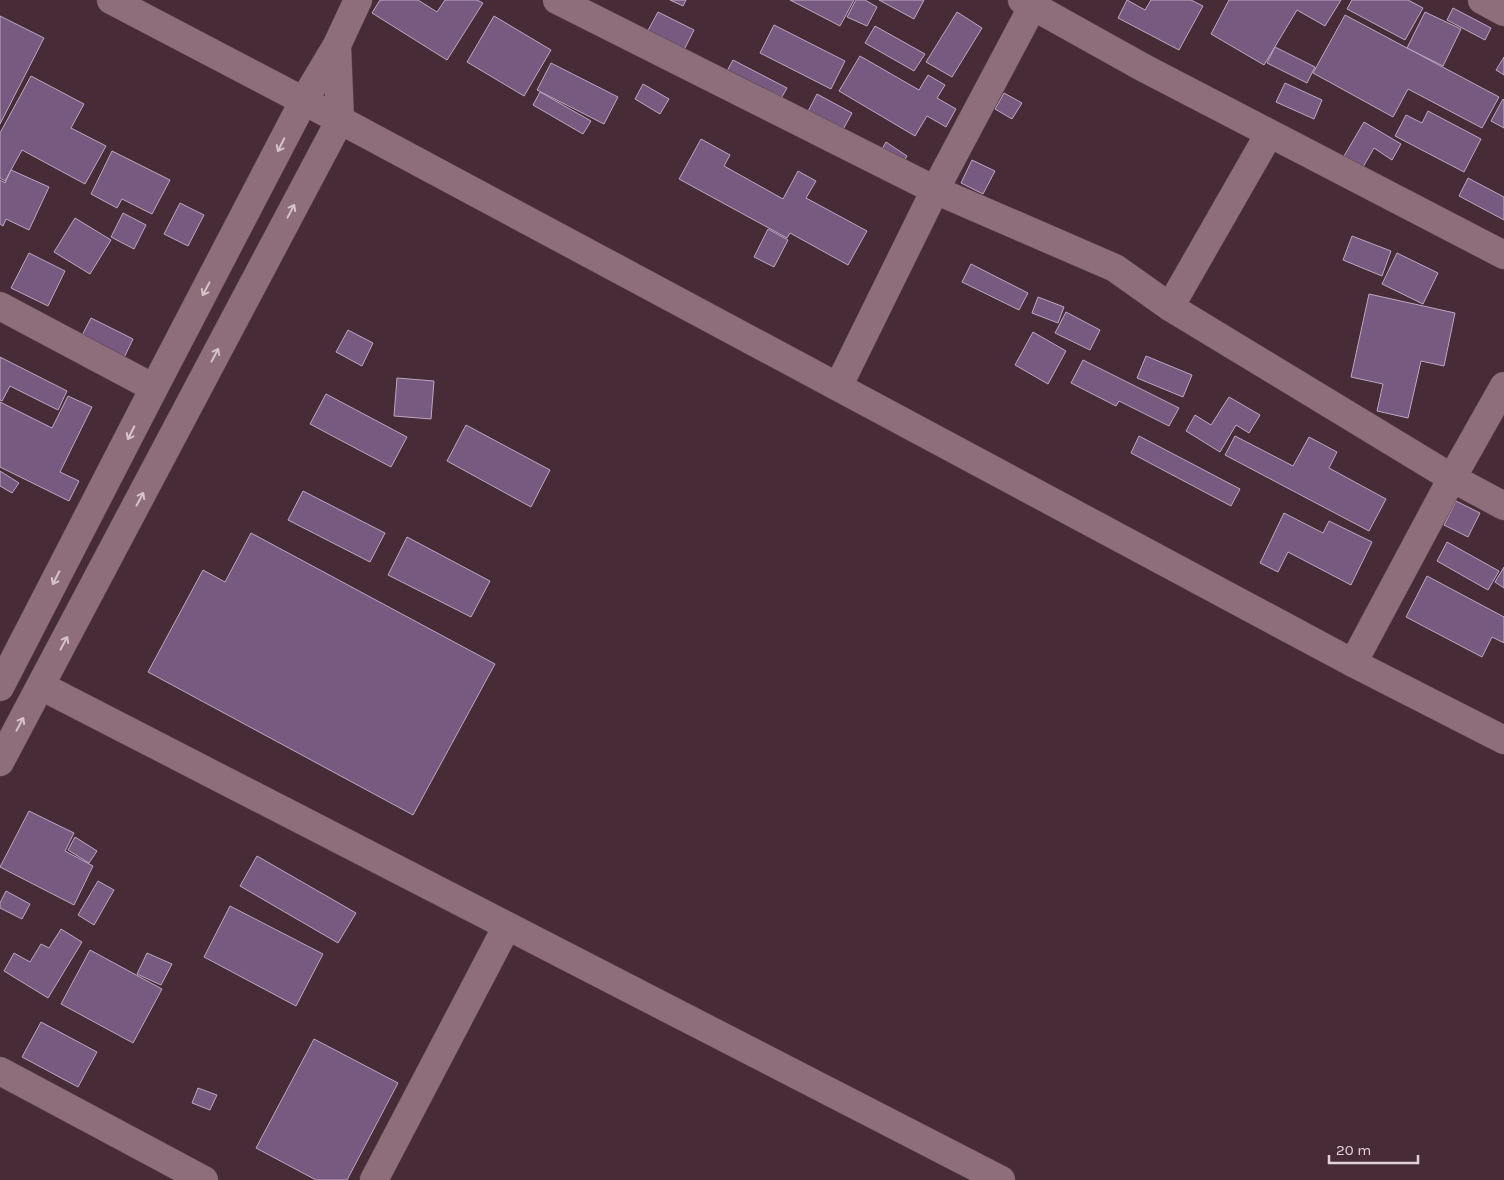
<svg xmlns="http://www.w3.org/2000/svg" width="1504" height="1180" viewBox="0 0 1504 1180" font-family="Karla,sans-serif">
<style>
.building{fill:#785980;stroke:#bda8c2}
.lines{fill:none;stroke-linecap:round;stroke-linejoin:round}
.minor-casing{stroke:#5f4852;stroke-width:29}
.minor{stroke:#8e6e7a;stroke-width:28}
.oneway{stroke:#d6c2c9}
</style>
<rect width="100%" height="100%" fill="#472b36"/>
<g class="building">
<polygon points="380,0 418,0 437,12 445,0 477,0 483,3 447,60 372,13"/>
<polygon points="670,0 686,0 683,6"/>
<polygon points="790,0 854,0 840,26"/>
<polygon points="856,0 865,0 877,7 867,26 847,17"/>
<polygon points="879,0 924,0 914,19"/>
<polygon points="1127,0 1145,10 1151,0 1191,0 1203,6 1179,50 1118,18"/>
<polygon points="1229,0 1341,0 1325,26 1297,10 1264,65 1211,34"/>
<polygon points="1352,0 1408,0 1423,8 1405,40 1347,9"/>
<polygon points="1453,8 1491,28 1485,40 1447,20"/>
<polygon points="658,12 694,30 683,52 646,34"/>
<polygon points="957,12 982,28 952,77 926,62"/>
<polygon points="1425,12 1461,29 1443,66 1407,48"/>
<polygon points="1345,15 1499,97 1482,128 1408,89 1393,117 1313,73"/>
<polygon points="0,16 44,38 0,124"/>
<polygon points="494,16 551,50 524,96 467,62"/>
<polygon points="774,25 845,61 831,89 760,53"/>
<polygon points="875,26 925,54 914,71 865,43"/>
<polygon points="1275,47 1315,67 1307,83 1267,63"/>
<polygon points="860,56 919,90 928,75 945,85 937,98 956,109 946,127 927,116 915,136 839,91"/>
<polygon points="1504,57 1504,75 1496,70"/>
<polygon points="733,60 787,88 775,109 721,82"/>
<polygon points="551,63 618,97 604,124 537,90"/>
<polygon points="31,76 84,104 71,128 106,146 85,184 22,150 5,181 0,178 0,133"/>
<polygon points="1285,83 1322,100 1314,119 1276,102"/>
<polygon points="643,84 669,99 660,114 635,99"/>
<polygon points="540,92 591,121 583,134 533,105"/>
<polygon points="1004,93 1022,103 1012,119 995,109"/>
<polygon points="817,94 852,113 839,137 804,119"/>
<polygon points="1503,99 1504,100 1504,128 1491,121"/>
<polygon points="1428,111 1481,139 1464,172 1395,136 1406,115 1422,123"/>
<polygon points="1364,122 1401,144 1392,160 1374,148 1363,167 1344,156"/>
<polygon points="701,139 730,155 724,166 783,199 798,171 816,181 806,198 867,231 848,265 790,233 787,238 679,179"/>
<polygon points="886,142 907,156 899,170 877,158"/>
<polygon points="112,151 170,180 152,214 122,199 117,208 91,194"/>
<polygon points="972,160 995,171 983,194 961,183"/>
<polygon points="11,170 49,187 29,230 6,219 3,226 0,224 0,180 5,183"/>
<polygon points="1468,178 1504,197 1504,220 1459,196"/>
<polygon points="180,203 204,215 188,246 164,234"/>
<polygon points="123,213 146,225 134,249 111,237"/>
<polygon points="75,218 111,240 90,274 54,252"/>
<polygon points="768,229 788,240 774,267 754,257"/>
<polygon points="1352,236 1391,251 1382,276 1343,260"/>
<polygon points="29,253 65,271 48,306 11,288"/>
<polygon points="1397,253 1438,273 1423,304 1382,284"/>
<polygon points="971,264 1028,293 1019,310 962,282"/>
<polygon points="1369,294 1455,313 1444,366 1421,361 1408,418 1377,411 1383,384 1351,377"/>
<polygon points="1038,297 1064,307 1058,323 1032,313"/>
<polygon points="1066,312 1100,330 1090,350 1055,333"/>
<polygon points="91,318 133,339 122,362 79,341"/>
<polygon points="348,330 373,343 362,366 336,352"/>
<polygon points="1033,332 1066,351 1048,384 1015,365"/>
<polygon points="1146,356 1192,375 1183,397 1137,378"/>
<polygon points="0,357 67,391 58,410 10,386 2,401 0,400"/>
<polygon points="1083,360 1179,408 1169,426 1119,401 1116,406 1071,383"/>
<polygon points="397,378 434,381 431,419 394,416"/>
<polygon points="326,394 407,437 391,467 310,424"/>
<polygon points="68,396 92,407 60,472 79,481 69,501 0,467 0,402 52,428"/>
<polygon points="1229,397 1260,415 1249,433 1236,425 1220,452 1186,431 1195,415 1211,425"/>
<polygon points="466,425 550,470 531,507 447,461"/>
<polygon points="1139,436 1240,489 1231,506 1131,453"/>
<polygon points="1235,436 1293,466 1309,437 1337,452 1329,468 1386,499 1369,531 1225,455"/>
<polygon points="0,471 19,483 12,493 0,486"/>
<polygon points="303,491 385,533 370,562 288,520"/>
<polygon points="1456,501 1480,513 1468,537 1444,525"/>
<polygon points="1284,513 1323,533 1329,521 1372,542 1351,585 1288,552 1278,572 1260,563"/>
<polygon points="251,533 495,664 413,815 148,672 203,570 225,582"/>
<polygon points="407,537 490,581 471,617 388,575"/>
<polygon points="1447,542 1499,571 1488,590 1437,561"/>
<polygon points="1504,567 1504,588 1495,582"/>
<polygon points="1427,576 1504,617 1504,643 1492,637 1482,657 1406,617"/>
<polygon points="29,811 74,833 65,851 93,866 74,905 0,867"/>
<polygon points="75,837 97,851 89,863 68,850"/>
<polygon points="257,856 356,913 338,943 240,886"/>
<polygon points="98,881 114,890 94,925 78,915"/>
<polygon points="6,891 30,904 22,919 0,908 0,903"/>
<polygon points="230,906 323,954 296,1006 204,957"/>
<polygon points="61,929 82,942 48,998 4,971 14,953 30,962 41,944 49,948"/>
<polygon points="90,950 162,989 133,1043 61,1004"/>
<polygon points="147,953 172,964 161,985 137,974"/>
<polygon points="41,1022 97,1052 78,1087 22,1057"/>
<polygon points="314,1039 398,1083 347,1180 316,1180 256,1148"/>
<polygon points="198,1088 217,1095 210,1110 192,1103"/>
</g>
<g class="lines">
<g class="minor-casing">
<g id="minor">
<polyline points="111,0 340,120 1353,663 1504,740"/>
<polyline points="557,0 935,190 1115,268 1170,307 1452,478 1504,506"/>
<polyline points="1022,0 1144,68 1504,255"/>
<polyline points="1482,0 1504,12"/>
<polyline points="0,306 154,388"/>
<polyline points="1170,307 1269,134"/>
<polyline points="838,387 935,190 1036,0"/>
<polyline points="1353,663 1452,478 1504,386"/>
<polyline points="41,686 1001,1180"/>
<polyline points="0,687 154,388 303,102 337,45 358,0"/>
<polyline points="0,762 340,120 337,45"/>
<polyline points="0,1071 204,1180"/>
<polyline points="374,1180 507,926"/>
</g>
</g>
<use href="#minor" class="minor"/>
</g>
<defs><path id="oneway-shaft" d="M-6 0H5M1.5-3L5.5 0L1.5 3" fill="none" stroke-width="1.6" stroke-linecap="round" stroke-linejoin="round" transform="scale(1.25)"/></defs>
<g class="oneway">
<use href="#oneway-shaft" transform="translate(281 145) rotate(117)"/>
<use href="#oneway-shaft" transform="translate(291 211) rotate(-62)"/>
<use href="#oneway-shaft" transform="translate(206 289) rotate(118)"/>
<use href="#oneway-shaft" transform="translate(215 355) rotate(-62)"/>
<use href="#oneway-shaft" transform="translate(131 433) rotate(117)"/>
<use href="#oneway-shaft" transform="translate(140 499) rotate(-62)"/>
<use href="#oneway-shaft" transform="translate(56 578) rotate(117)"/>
<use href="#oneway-shaft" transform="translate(64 643) rotate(-62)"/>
<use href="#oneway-shaft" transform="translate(20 724) rotate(-62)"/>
</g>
<path d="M1329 1155v8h89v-8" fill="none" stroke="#e3d1d7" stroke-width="2.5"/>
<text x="1336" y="1155" font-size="15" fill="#e3d1d7" stroke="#472b36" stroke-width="4" paint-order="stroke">20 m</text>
</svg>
